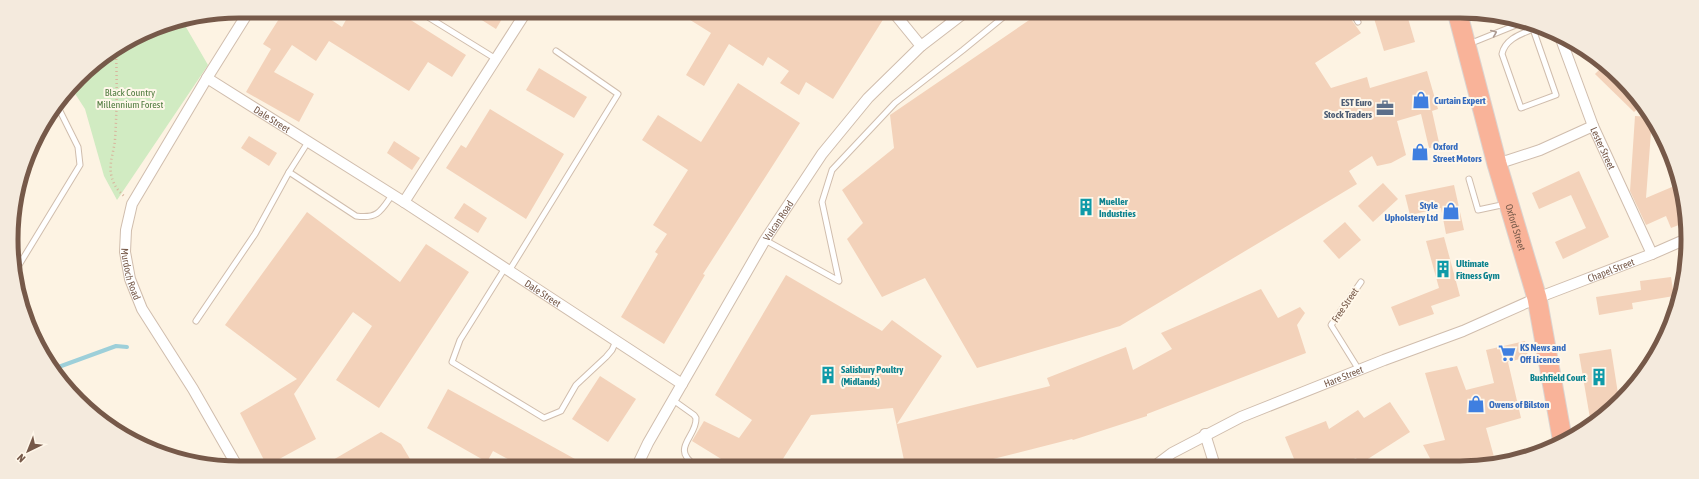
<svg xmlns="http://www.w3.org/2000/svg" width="1699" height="479" viewBox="0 0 1699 479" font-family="'Asap Condensed',sans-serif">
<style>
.green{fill:#d1ebc2}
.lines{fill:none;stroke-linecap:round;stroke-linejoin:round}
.stream{stroke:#9dcfd9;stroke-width:4}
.building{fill:#f3d2ba}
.lane-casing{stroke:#d0bdad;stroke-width:7}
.street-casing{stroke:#d0bdad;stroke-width:12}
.highway-casing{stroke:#dbd4d0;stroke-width:21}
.path{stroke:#d8b59d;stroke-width:2.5;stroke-dasharray:1 3;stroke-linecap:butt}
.lane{stroke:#fff;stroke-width:5}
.street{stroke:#fff;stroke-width:10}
.highway{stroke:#f9b399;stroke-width:19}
.oneway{stroke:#ad9b92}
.labels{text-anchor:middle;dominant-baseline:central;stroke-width:4;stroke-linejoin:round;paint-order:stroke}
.park-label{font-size:10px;fill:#517c40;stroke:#fff7ea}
.shop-label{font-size:10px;font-weight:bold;fill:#366cbe;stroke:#fff7ea;text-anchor:start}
.service-label{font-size:10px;font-weight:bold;fill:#4e5e75;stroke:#fff7ea;text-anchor:end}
.street-label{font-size:10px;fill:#765949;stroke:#fff7ea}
.culture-label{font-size:10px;font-weight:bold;fill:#0d838f;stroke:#fff7ea;text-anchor:start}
.rim{fill:none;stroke:#765949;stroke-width:5}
</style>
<rect width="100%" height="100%" fill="#fdf3e3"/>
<polygon class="green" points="183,22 208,65 117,200 104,176 85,109 72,89 89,68 152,28"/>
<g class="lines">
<polyline class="stream" points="53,369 116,346 127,347"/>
</g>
<g class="building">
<polygon points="284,11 318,11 342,27 351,11 398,12 466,55 452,77 428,62 409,91 329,41 316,61 292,45 274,72 314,94 299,122 246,92 271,49 263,44"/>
<polygon points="469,12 506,12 496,29"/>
<polygon points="679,13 876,13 884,18 833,99 806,82 799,95 780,83 789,71 768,57 763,66 729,44 704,86 686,75 711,33"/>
<polygon points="1038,14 1348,15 1361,33 1315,63 1331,88 1367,77 1370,88 1427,71 1438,109 1432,111 1440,147 1429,148 1421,114 1397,121 1406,155 1391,163 1377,166 1372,156 1349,171 1357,184 1120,326 977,368 925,278 882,297 847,239 863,223 842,190 894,148 890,115"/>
<polygon points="1373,15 1407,15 1415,42 1384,51"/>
<polygon points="1603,66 1642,105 1634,112 1595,74"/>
<polygon points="539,68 587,97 574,118 526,90"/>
<polygon points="738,83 800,123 703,274 705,275 664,344 621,317 658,254 655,252 667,234 653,225 688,170 642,140 658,115 701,142"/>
<polygon points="490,109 564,154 526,219 446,168 461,145 466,148"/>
<polygon points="1635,116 1651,117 1652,119 1646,198 1679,184 1684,195 1684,204 1679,206 1684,215 1684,223 1671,228 1666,216 1646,225 1630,191"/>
<polygon points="249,136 277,153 269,166 241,148"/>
<polygon points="394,141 420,158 412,170 387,153"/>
<polygon points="1579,171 1609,237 1563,259 1555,242 1586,228 1571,195 1539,209 1532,193"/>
<polygon points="1383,183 1398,199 1373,222 1358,206"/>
<polygon points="1454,185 1464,230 1446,234 1441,208 1410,215 1405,195"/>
<polygon points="464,203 487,218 478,233 454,218"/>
<polygon points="307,212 400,282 426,244 469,272 379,408 336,380 372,326 353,312 294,394 316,439 270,464 266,464 240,413 297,379 225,325"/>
<polygon points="1345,222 1361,240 1339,259 1323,241"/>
<polygon points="1444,237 1460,296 1431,306 1434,314 1399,326 1391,307 1439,288 1426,241"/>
<polygon points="786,275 882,331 892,320 942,356 897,424 1050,386 1047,378 1126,347 1133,370 1172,349 1161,333 1261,289 1278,318 1300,307 1305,313 1297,325 1306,353 1147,414 1147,416 1073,440 1072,439 969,465 905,465 893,408 811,415 779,465 731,465 692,441 704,421 739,438 752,420 715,395"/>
<polygon points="1671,277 1674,296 1632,303 1633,309 1599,315 1596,297 1641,290 1640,281"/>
<polygon points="1525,341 1528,357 1508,362 1521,418 1486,428 1496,464 1489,466 1434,466 1423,445 1445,440 1425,373 1457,366 1466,390 1494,383 1486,350"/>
<polygon points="1611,349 1619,400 1610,411 1591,424 1579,354"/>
<polygon points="600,376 636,399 608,442 572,419"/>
<polygon points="448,389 584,464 517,464 493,451 487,462 427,428"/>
<polygon points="1390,402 1410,432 1360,464 1356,458 1335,466 1297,466 1285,437 1326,421 1329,429 1358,410 1364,418"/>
<polygon points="381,432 401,444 413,464 326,464"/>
</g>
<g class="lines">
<g class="lane-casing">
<g id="lane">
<polyline points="420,12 496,59"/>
<polyline points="649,12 652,14"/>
<polyline points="939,13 953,22"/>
<polyline points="1354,15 1358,22"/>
<path d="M1533,27V29L1556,95L1521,108L1502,54C1505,39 1521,34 1533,29"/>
<polyline points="1469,44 1521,23"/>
<path d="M289,172L356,216C378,219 381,211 392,195"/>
<polyline points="1469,179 1478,210 1506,204"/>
<polyline points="765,240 839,281 822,202 832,170 895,103 963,50 1007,14"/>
<polyline points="505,268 460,340 452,362 544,418 561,411 576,385 606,357 612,350 616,341"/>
<polyline points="16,270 80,165 78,147 58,107"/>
<polyline points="509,271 618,94 556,51"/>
<polyline points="196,321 255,234 289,172 308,142"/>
<polyline points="1359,370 1331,325 1361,282"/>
<path d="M673,400L694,415L696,418C697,437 670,448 695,465"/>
</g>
</g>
<g class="street-casing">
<g id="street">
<path id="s1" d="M249,11L207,78L404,202L682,384"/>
<polyline points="894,13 921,46"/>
<path id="s2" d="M1561,39L1593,126L1652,254"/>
<path id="s3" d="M207,78L132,204L126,230L125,252L130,279L142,309L193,389L236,464"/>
<polyline points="1497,164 1540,150 1593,126"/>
<polyline points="404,202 526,12"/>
<polyline points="1205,434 1215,466"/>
<path id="s4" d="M638,464L648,443L765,240L822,154L868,98L921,46L964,13"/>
<path id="s5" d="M1156,465L1172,453L1241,417L1384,360L1463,331L1537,298L1652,254L1684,240"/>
</g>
</g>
<g class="highway-casing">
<g id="highway">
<path id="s6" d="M1458,15L1497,164L1537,298L1563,443"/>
</g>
</g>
<path class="path" d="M116,51C117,81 117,110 115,140C114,151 109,163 111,174C113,184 117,190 125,197"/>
<use href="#lane" class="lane"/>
<use href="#street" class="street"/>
<use href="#highway" class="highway"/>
</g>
<defs><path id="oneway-chevron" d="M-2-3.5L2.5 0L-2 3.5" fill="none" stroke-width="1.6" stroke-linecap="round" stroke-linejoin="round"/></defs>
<use class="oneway" href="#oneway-chevron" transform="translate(1494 33) rotate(-23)"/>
<defs>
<g id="shop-bare" transform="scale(1.38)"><path d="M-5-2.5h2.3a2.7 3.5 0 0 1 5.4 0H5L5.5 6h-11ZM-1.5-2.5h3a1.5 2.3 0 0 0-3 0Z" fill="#3f7fe0" stroke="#fff7ea" stroke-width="2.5" paint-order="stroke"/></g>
<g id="office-bare" transform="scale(1.38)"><path d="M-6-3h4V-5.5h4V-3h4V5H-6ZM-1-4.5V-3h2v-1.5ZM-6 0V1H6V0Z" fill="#5c6f8a" stroke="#fff7ea" stroke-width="2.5" paint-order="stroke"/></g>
<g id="building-bare" transform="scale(1.38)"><path d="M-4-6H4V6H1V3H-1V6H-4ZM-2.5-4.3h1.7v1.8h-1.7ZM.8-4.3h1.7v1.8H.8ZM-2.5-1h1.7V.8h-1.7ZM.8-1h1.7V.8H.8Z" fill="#0f9aa8" stroke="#fff7ea" stroke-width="2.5" paint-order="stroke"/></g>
<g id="supermarket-bare" transform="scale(1.38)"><path d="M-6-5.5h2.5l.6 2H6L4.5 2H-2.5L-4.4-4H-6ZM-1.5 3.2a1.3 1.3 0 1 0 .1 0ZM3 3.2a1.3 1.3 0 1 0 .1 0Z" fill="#3f7fe0" stroke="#fff7ea" stroke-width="2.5" paint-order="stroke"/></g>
</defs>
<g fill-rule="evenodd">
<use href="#shop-bare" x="1421" y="100"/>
<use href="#office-bare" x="1385" y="108"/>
<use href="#shop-bare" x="1420" y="152"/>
<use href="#building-bare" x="1086" y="207"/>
<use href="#shop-bare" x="1451" y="211"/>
<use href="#building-bare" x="1443" y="269"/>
<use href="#supermarket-bare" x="1507" y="353"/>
<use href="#building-bare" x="828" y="375"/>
<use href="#building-bare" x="1599" y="377"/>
<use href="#shop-bare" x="1476" y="404"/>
</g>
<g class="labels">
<g class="park-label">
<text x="130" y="92">Black Country<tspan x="130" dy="12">Millennium Forest</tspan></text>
</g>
<g class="shop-label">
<text x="1434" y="100">Curtain Expert</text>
<text x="1433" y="146">Oxford<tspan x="1433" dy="12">Street Motors</tspan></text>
<text x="1438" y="205" text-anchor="end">Style<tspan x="1438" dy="12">Upholstery Ltd</tspan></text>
<text x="1520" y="347">KS News and<tspan x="1520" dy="12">Off Licence</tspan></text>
<text x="1489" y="404">Owens of Bilston</text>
</g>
<g class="service-label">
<text x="1372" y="102">EST Euro<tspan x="1372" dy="12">Stock Traders</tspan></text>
</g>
<g class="street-label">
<text stroke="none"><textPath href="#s1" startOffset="156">Dale Street</textPath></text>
<text stroke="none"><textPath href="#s2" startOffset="117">Lester Street</textPath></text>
<text stroke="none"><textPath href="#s4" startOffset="281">Vulcan Road</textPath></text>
<text stroke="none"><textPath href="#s6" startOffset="220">Oxford Street</textPath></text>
<text stroke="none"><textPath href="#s5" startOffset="496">Chapel Street</textPath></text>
<text stroke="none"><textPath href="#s3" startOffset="218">Murdoch Road</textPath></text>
<text stroke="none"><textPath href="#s1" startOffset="478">Dale Street</textPath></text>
<text transform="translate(1345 305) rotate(-56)">Free Street</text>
<text stroke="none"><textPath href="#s5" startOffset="208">Hare Street</textPath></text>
</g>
<g class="culture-label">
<text x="1099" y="201">Mueller<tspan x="1099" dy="12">Industries</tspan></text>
<text x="1456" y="263">Ultimate<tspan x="1456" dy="12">Fitness Gym</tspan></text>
<text x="841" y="369">Salisbury Poultry<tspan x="841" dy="12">(Midlands)</tspan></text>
<text x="1586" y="377" text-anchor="end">Bushfield Court</text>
</g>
</g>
<path d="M0 0H1699V479H0ZM239 18H1460A221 221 0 0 1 1681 239V240A221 221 0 0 1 1460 461H239A221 221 0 0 1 18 240V239A221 221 0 0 1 239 18Z" fill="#f4eadd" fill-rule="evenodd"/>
<path class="rim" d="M239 18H1460A221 221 0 0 1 1681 239V240A221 221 0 0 1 1460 461H239A221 221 0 0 1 18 240V239A221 221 0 0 1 239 18Z"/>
<g transform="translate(28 451) rotate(223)" stroke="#fff7ea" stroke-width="3" paint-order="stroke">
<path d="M0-3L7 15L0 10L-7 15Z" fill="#765949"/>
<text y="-6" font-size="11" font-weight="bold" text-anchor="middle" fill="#765949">N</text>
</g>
</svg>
